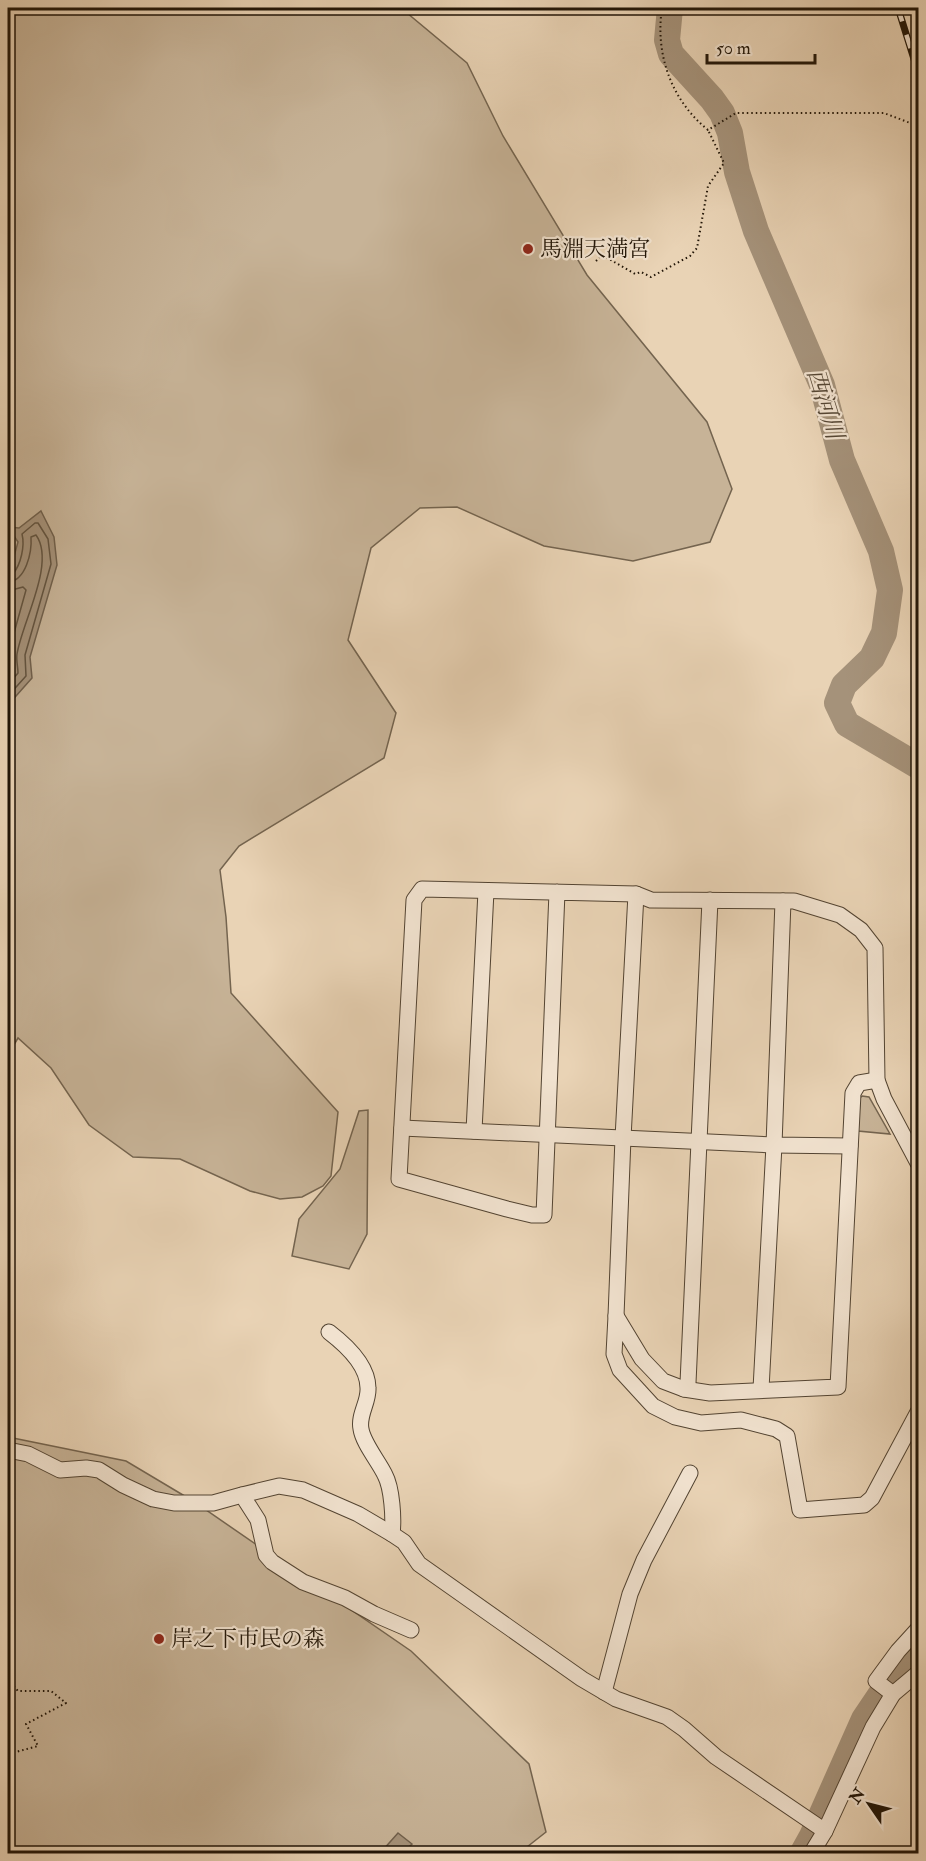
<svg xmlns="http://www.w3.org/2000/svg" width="926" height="1861" viewBox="0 0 926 1861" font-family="'IM FELL Double Pica','Noto Serif JP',serif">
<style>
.green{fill:#c7b397;stroke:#74644f;stroke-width:1.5}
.water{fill:#a5927a;stroke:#70604c;stroke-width:1.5}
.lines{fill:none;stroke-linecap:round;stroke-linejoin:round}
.shore{stroke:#635440;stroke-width:1.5}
.river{stroke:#a5927a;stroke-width:26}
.minor-casing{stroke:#534432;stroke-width:17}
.path{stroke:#211507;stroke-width:2;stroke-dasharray:1.5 3;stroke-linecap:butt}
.minor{stroke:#f1e2cf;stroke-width:15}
.rail-casing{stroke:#211507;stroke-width:7}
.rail{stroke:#f1e2cf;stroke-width:4.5;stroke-dasharray:14;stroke-linecap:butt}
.poi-dot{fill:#8f2418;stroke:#f1e2cf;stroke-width:2}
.labels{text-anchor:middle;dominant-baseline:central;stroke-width:4.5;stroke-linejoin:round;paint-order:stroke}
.poi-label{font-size:22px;fill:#211507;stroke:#f1e2cf;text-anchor:start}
.water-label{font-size:24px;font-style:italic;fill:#564735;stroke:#f1e2cf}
</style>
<rect width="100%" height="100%" fill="#e9d3b5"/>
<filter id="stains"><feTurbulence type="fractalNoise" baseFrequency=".00333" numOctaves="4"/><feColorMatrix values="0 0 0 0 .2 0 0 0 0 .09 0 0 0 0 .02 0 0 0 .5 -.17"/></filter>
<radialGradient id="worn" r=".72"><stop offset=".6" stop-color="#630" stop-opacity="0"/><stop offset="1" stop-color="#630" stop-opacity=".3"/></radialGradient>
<g class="green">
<polygon points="8,8 401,8 467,63 503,136 587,275 707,422 732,489 710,542 633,561 544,546 457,507 420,508 371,548 348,640 396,713 384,758 239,846 220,870 226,917 231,993 338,1112 331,1176 323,1186 302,1197 280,1199 250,1191 180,1159 133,1157 89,1125 51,1068 18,1038 8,1055"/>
<polygon points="862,1096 869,1097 890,1134 858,1131 860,1098"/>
<polygon points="368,1110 367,1234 349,1269 292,1256 299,1219 340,1169 359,1111"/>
<polygon points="8,1437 126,1461 193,1501 411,1651 529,1764 546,1832 518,1854 8,1853"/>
</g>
<g class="water">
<polygon points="41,511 54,537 57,565 30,657 32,678 8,705 8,578 18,542 8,527 19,528"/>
<polygon points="398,1833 412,1844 403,1853 384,1853 382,1851"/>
</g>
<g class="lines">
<g class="shore">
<path d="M8,575L13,574C21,564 25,546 22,534L35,523H38L48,539L51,564L25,655L26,676L8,696"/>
<path d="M8,582C26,581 32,552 31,537L36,535C56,563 22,622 17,654C16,660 18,667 18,673L8,685"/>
<polyline points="8,591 23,587 26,590 9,651 8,672"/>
</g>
<g class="river">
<polyline points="670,8 667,40 671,54 712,99 722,113 730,133 737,172 756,231 822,385 842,460 881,551 890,590 884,633 872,658 844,685 837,703 847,724 918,766"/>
<polyline points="802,1854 812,1836 864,1719 893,1676 918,1650"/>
</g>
<g class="minor-casing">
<g id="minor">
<polyline points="557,892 544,1215 532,1215 507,1209 399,1179 414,900 422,889 636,894 651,900 794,901 840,915 861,930 875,948 877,1080 884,1099 918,1163"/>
<polyline points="877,1080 859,1083 853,1093 838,1387 710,1393 684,1389 663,1381 642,1359 616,1316 614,1354 620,1370 653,1406 675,1417 701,1423 741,1420 776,1429 787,1436 800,1510 864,1505 872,1498 918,1412"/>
<polyline points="402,1128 774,1145 850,1146"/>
<polyline points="474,1131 486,891"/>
<polyline points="616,1316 623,1138 636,894"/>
<path d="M329,1332C346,1345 368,1366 368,1388C369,1402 358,1415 361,1429C363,1443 379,1462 385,1475C392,1488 394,1519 392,1534"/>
<polyline points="684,1389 688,1383 710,900"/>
<polyline points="761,1389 774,1145 783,901"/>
<polyline points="8,1450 28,1454 60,1470 86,1468 99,1470 123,1485 153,1499 174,1503 213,1503 242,1495 258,1520 266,1555 272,1562 303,1582 345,1598 374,1614 411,1630"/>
<polyline points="242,1495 279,1486 303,1490 358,1514 392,1534 404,1542 419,1564 582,1679 616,1699 667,1717 684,1729 716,1757 825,1831"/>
<polyline points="604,1692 630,1594 644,1560 690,1473"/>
<polyline points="893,1694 876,1681 898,1651 918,1629"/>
<polyline points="811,1854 825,1831 873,1727 893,1694 918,1673"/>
</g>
</g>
<g class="path">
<path d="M662,8C655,54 671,100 708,130L736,113H884L918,126"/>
<polyline points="596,261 602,255 635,274 641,272 651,277 690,256 697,248 708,186 724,163 708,130"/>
<polyline points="8,1679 18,1691 51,1691 66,1703 26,1724 38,1746 12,1753 8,1765"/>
</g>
<use href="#minor" class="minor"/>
<g class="rail-casing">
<polyline id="rail" points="898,8 918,72"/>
</g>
<use href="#rail" class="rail"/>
</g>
<g class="poi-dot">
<circle cx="528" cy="249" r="6"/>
<circle cx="159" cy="1639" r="6"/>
</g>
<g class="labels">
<g class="poi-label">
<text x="540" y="249">馬淵天満宮</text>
<text x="171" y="1639">岸之下市民の森</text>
</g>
<g class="water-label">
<text transform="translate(825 404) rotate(73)">西河川</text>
</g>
</g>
<rect width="926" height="1861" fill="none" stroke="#e9d3b5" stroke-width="30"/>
<rect x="9" y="9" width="908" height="1843" fill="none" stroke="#211507" stroke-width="3"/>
<rect x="15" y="15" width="896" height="1831" fill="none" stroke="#211507" stroke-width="1.5"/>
<g transform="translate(869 1804) rotate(305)" stroke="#f1e2cf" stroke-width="4.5" paint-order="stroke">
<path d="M0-4.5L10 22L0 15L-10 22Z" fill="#211507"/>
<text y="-9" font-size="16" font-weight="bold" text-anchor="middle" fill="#211507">N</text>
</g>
<path d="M707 54v9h108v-9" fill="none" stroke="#211507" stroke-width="3"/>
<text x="716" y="54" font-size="18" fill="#211507" stroke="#f1e2cf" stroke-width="4.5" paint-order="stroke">50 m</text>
<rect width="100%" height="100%" filter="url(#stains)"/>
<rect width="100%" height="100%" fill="url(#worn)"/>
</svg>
